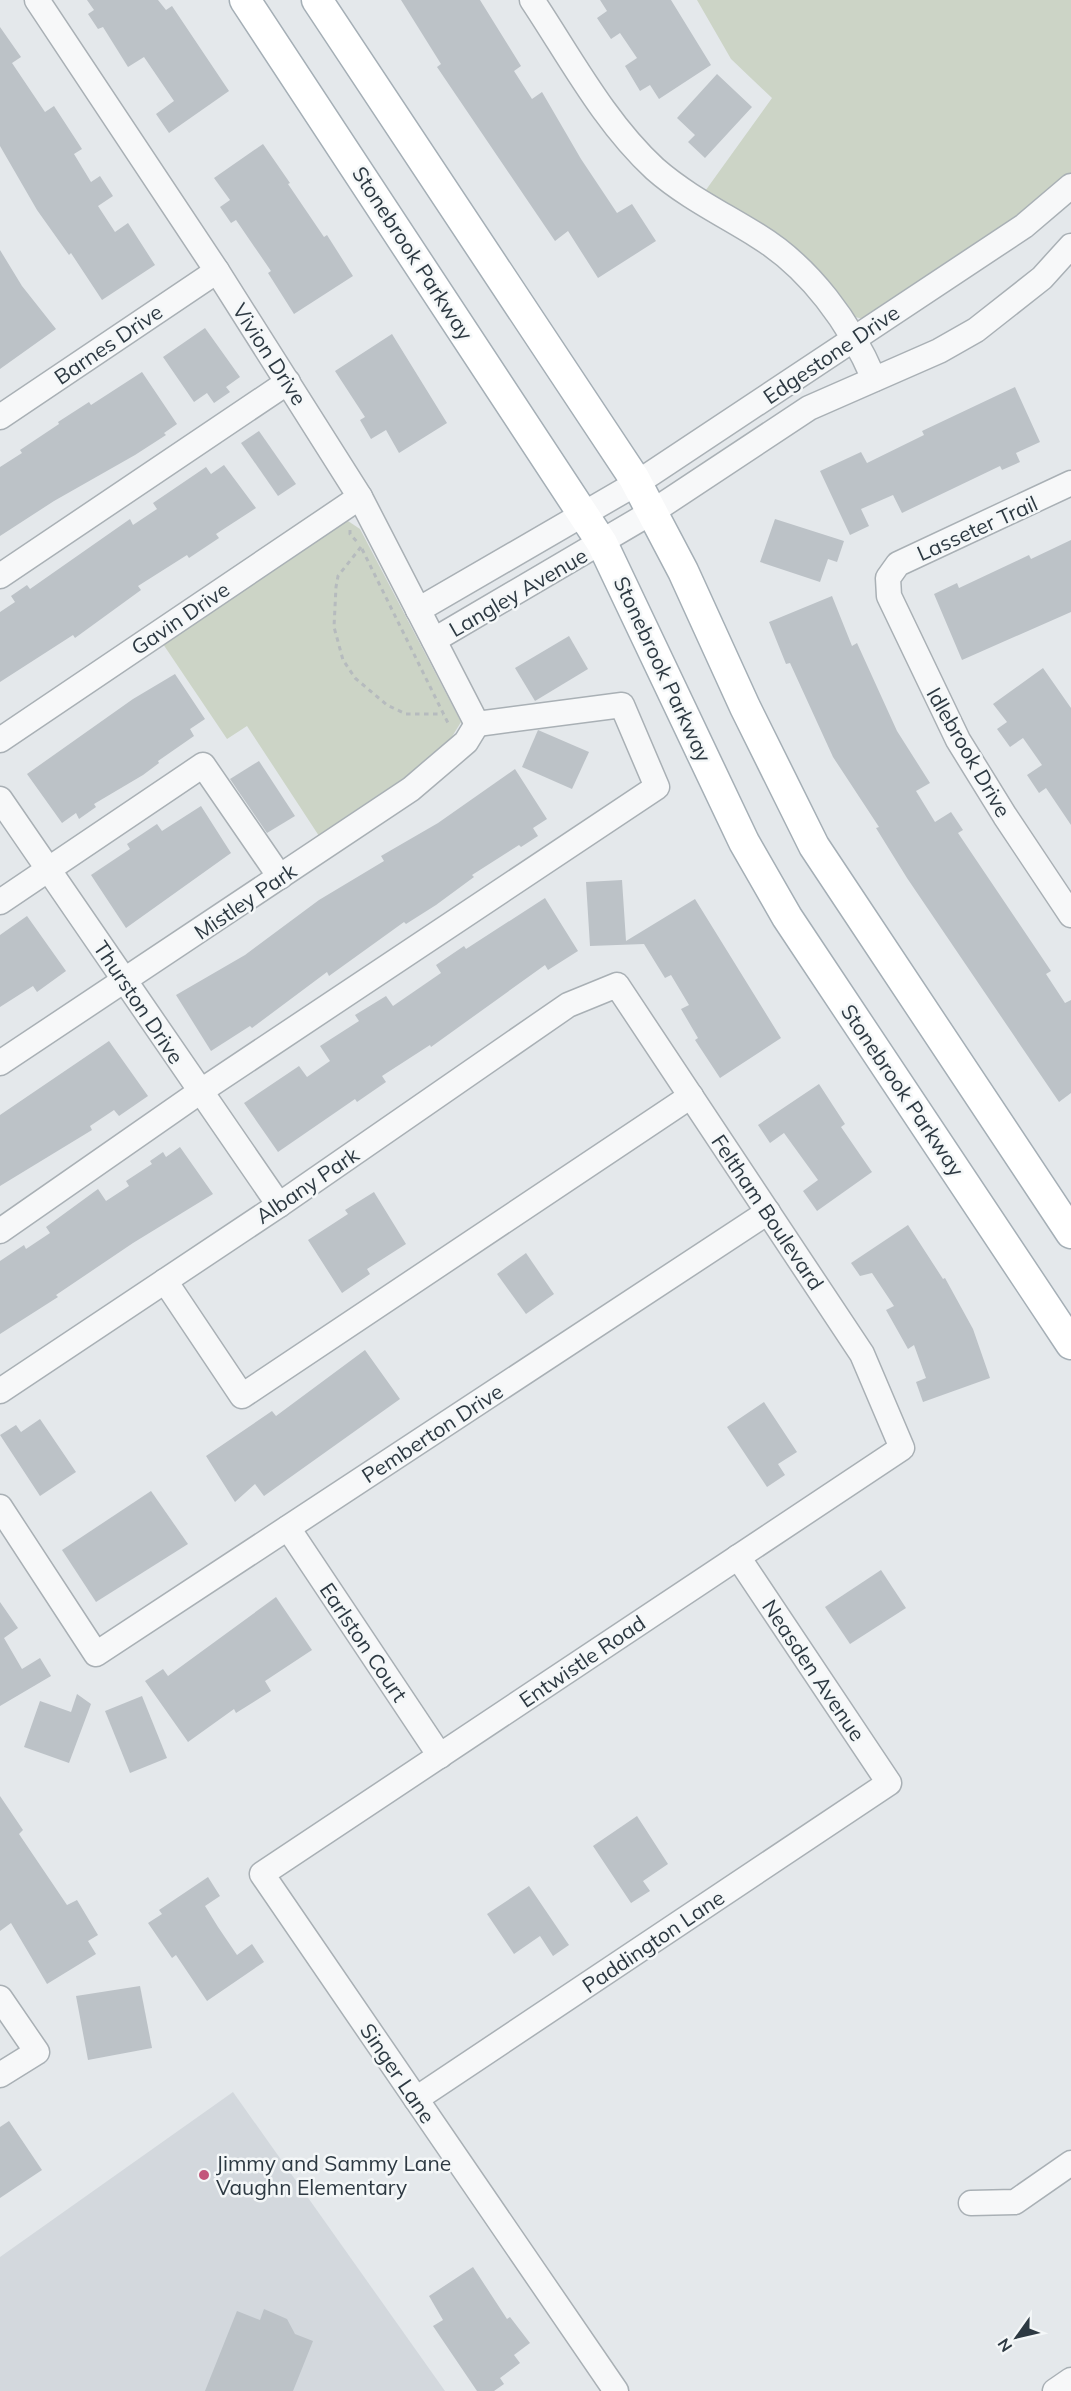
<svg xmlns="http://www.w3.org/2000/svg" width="1071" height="2391" viewBox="0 0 1071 2391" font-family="Mulish,sans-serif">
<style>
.built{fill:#d3d8dd}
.green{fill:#ccd4c6}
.building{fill:#bcc2c7}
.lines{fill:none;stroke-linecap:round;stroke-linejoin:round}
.minor-casing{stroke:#a9b0b5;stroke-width:27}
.major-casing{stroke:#a5afb6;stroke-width:33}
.path{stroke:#b6bbbe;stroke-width:3;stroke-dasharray:4.5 4.5;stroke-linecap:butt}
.minor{stroke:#f7f8f9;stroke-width:24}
.major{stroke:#fff;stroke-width:30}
.poi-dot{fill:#c3567b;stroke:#f4f7f8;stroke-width:2}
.labels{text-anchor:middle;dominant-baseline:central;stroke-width:5;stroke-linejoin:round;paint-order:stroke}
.street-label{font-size:21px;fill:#2d3942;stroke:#f4f7f8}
.poi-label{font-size:21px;fill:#2d3942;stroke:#f4f7f8;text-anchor:start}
</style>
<rect width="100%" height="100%" fill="#e4e8eb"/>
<polygon class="built" points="233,2092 445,2391 0,2391 0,2257"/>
<g class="green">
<polygon points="697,0 1071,0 1071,175 1040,203 867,320 851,316 703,194 772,98 731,59"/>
<polygon points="348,521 360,529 461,722 445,748 397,786 321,839 247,726 227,739 163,644 331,529"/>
</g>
<g class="building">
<polygon points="87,0 158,0 166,10 172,6 229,91 169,133 156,114 174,101 144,57 128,67 103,27 98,29 88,14 94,10"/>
<polygon points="401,0 480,0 521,66 514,71 532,99 542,92 581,159 617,213 632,204 656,241 598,278 568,231 555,241 437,67 441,64"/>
<polygon points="600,0 671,0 711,65 659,99 650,85 640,91 625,66 637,58 620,33 611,39 597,18 607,11"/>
<polygon points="0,27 21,57 12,63 45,112 54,106 82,149 74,154 91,182 100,176 113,196 98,206 115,232 128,223 155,265 102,300 71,253 69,255 37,210 0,146"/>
<polygon points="717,74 752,107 705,158 688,142 695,135 677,118"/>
<polygon points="263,144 290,183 288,184 324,237 327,235 353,276 294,314 268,273 271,271 236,220 231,223 220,207 230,200 214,178"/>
<polygon points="0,250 22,286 56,329 0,369"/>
<polygon points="205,328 240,377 226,387 230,392 214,403 207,393 194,402 163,357"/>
<polygon points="392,334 447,423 399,453 386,430 371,439 360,420 365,417 335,371"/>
<polygon points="142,372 177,424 164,433 166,435 135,455 54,501 0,536 0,467 22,453 20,450 59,424 58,422 89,402 91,405"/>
<polygon points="1015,387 1040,442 1016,453 1020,462 1002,470 1000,466 902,513 893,495 861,509 869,526 850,535 820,471 861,452 867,463 924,435 922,431"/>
<polygon points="259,431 296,484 278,496 241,443"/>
<polygon points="224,465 256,508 216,534 219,538 189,558 187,555 138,586 141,590 75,638 73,635 0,682 0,612 15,602 11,596 27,585 30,589 130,519 133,525 157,509 153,503 206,467 211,474"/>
<polygon points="775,519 844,541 837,562 828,559 820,582 760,562"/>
<polygon points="1071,540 1071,612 962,660 934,594 957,583 959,588 1029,555 1031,559"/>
<polygon points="832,596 852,646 857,643 897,731 930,783 916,791 935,822 951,812 963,830 958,833 1051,971 1046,974 1065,1003 1071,1000 1071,1093 1059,1102 907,878 876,828 879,827 833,757 790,663 786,664 769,622"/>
<polygon points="569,636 588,669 535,701 515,668"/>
<polygon points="1043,668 1071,708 1071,825 1046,788 1039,793 1027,775 1042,765 1023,738 1010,747 997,729 1007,722 993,704"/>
<polygon points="175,674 205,719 190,729 194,736 158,761 159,763 143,775 94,804 96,807 79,819 76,813 62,823 27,774 133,699"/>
<polygon points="538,730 589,752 572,789 522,767"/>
<polygon points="259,761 295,816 267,833 230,779"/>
<polygon points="515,769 547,819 533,828 538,836 521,847 519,845 472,875 474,877 436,905 406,924 404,922 329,976 327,972 252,1028 250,1026 211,1051 176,995 245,955 319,900 384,861 381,856 438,823"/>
<polygon points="201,806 231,853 126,928 91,875 130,849 127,844 157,824 162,831"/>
<polygon points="622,880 626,941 695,899 781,1038 720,1078 695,1040 698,1038 681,1009 689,1005 671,975 665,978 644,944 590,946 586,882"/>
<polygon points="545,898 578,951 548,970 545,965 431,1047 430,1045 382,1076 386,1082 357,1102 355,1099 278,1152 244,1103 299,1066 307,1077 330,1061 320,1046 359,1021 355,1015 386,996 393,1006 441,973 436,965 464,946 466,949"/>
<polygon points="27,916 66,971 37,992 33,986 0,1007 0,935"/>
<polygon points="109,1041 148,1096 119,1116 114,1110 90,1126 92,1130 0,1186 0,1115"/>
<polygon points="819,1084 845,1124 841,1127 872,1172 817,1211 803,1191 818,1180 784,1133 770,1143 758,1125"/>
<polygon points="180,1147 213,1194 133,1243 56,1295 58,1297 0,1334 0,1261 24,1245 26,1249 50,1233 46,1227 98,1189 106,1201 129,1186 126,1181 152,1164 150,1161 163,1152 166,1157"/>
<polygon points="374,1192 406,1244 367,1269 370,1274 342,1293 308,1240 348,1214 345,1210"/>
<polygon points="908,1225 943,1279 945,1278 973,1329 990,1378 923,1402 916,1382 926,1378 914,1345 908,1349 886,1310 894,1306 872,1273 860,1276 851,1263"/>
<polygon points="526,1253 554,1294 526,1314 497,1274"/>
<polygon points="365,1350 400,1399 264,1496 255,1484 235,1502 206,1456 272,1411 276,1416"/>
<polygon points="764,1402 797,1452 778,1464 785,1475 767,1487 727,1427"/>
<polygon points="40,1419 76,1472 40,1496 0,1435 16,1425 21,1432"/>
<polygon points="151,1491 188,1544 96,1602 62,1550"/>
<polygon points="881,1570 906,1608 850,1644 825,1607"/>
<polygon points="276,1597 312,1650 265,1681 271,1691 236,1713 234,1709 188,1742 145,1681 163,1669 168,1676"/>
<polygon points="0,1602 18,1628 4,1638 22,1669 40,1658 51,1676 0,1706"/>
<polygon points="77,1694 91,1704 69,1763 24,1747 40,1701 71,1712"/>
<polygon points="142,1696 167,1758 130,1773 105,1711"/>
<polygon points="0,1796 23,1830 19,1834 67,1905 77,1900 98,1935 88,1941 96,1954 47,1984 11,1923 0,1931"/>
<polygon points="637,1816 668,1864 643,1881 650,1891 631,1903 593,1846"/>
<polygon points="208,1877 220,1896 205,1906 218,1927 237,1955 252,1944 264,1962 207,2001 176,1955 172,1958 148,1923 162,1914 159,1910"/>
<polygon points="529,1886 569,1945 553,1956 540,1936 514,1954 487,1914"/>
<polygon points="140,1986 152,2048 88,2060 76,1996"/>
<polygon points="9,2121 42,2170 0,2198 0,2127"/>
<polygon points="473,2267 507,2319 510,2317 530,2343 514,2355 520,2363 500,2378 504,2384 494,2391 477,2391 433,2326 443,2320 429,2296"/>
<polygon points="264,2309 287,2319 295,2334 313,2341 293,2391 205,2391 237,2311 260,2320"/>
</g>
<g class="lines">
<g class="minor-casing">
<g id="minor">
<polyline points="37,0 217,271 360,497 477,724"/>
<path d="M532,0C570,57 604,122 655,169C687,197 723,214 758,236C810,268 850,323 874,379"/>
<polyline points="0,417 217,271"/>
<polyline points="1071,483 898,564 888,578 889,596 958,740 1005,816 1071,915"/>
<polyline points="0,576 288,382"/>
<polyline points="418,610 637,483 1024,226 1071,186"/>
<polyline points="434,640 652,512 809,408 939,351 976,330 1042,278 1071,246"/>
<polyline points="0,740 360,497"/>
<polyline points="0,799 279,1205"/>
<polyline points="0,902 203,765 280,877"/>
<polyline points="0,1063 411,789 466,742 477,724"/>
<polyline points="0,1231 201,1091 657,787 622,705 477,724"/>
<polyline points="165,1281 242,1396 691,1096"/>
<polyline points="0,1391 279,1205 568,1005 617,985 862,1354 902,1448 262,1874 616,2391"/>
<polyline points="0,1507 96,1654 768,1212"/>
<polyline points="288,1528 440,1756"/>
<polyline points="0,1998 37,2052 0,2075"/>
<polyline points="416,2099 889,1783 738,1557"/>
<polyline points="971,2203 1015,2202 1071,2163"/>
<polyline points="1055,2391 1071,2380"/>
</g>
</g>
<g class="major-casing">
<g id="major">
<polyline points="245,0 602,543 744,842 787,917 1071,1344"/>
<polyline points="317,0 634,478 683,571 745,707 814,846 1071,1233"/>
</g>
</g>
<g class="path">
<polyline points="350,530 350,534 359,544"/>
<polyline points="361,547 338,576 336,587 334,627 343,660 355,678 387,705 406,714 443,714"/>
<polyline points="362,549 448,723"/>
</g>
<use href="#minor" class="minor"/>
<use href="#major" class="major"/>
</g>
<circle class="poi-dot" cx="204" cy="2175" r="6"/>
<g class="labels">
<g class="street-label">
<text transform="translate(413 253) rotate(57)">Stonebrook Parkway</text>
<text transform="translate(108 344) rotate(-34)">Barnes Drive</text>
<text transform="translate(270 354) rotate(57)">Vivion Drive</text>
<text transform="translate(831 354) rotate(-34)">Edgestone Drive</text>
<text transform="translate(977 528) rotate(-24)">Lasseter Trail</text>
<text transform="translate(518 592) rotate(-30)">Langley Avenue</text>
<text transform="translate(180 618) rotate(-34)">Gavin Drive</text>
<text transform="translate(663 669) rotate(65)">Stonebrook Parkway</text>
<text transform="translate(969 752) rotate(60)">Idlebrook Drive</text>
<text transform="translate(245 901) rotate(-34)">Mistley Park</text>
<text transform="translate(139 1002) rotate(56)">Thurston Drive</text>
<text transform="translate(903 1090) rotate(56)">Stonebrook Parkway</text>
<text transform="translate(307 1185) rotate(-34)">Albany Park</text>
<text transform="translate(768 1212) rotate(56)">Feltham Boulevard</text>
<text transform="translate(432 1433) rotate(-33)">Pemberton Drive</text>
<text transform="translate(364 1642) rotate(56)">Earlston Court</text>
<text transform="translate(582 1661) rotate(-34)">Entwistle Road</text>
<text transform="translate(814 1670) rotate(56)">Neasden Avenue</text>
<text transform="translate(653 1941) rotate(-34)">Paddington Lane</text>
<text transform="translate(398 2073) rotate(56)">Singer Lane</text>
</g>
<g class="poi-label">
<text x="216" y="2163">Jimmy and Sammy Lane<tspan x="216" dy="24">Vaughn Elementary</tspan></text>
</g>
</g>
<g transform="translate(1017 2337) rotate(236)" stroke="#f4f7f8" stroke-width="4.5" paint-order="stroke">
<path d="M0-4.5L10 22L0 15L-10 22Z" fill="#2d3942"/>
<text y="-9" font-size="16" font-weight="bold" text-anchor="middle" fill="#2d3942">N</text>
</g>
</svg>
